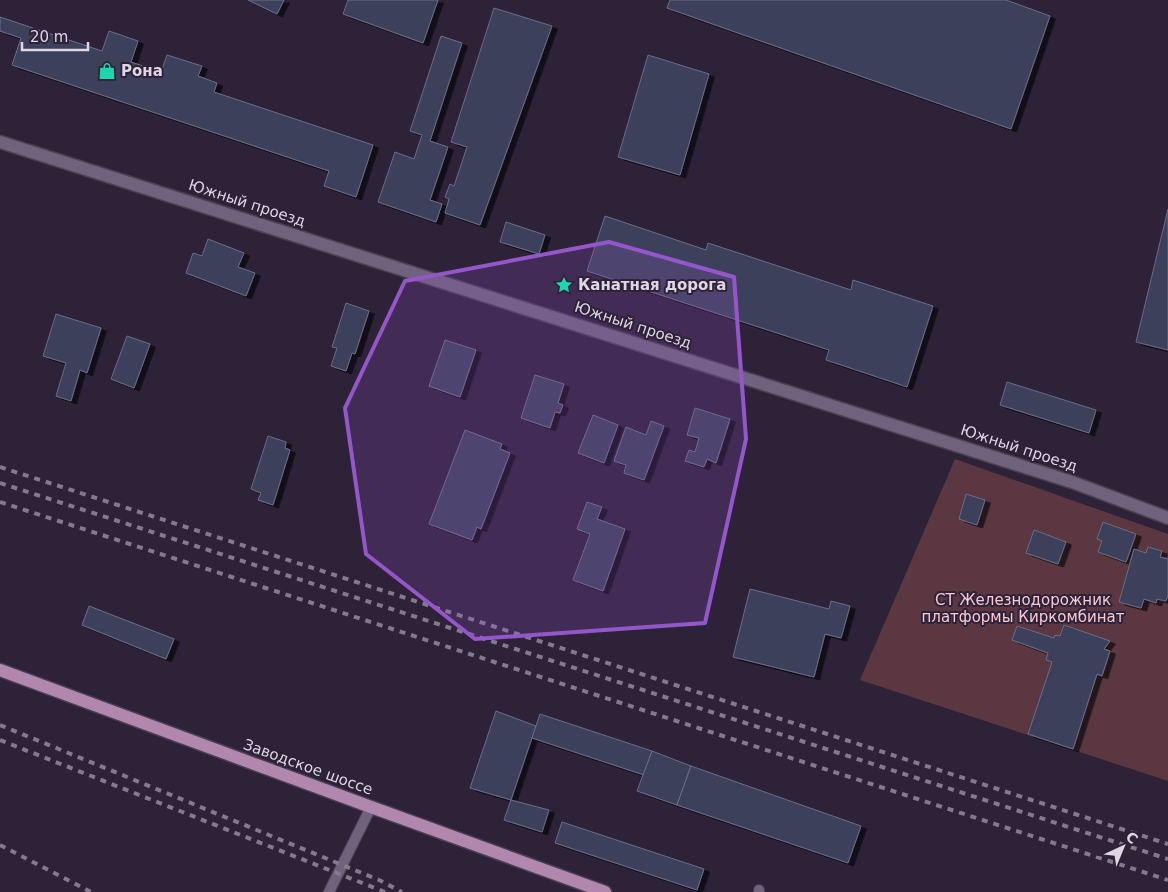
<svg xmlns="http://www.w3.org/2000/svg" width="1168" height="892" viewBox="0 0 1168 892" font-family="'DejaVu Sans',sans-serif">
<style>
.green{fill:#5b3741}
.building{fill:#3e405a;stroke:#6a6d89;filter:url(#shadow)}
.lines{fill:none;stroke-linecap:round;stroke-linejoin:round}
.lane-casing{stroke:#4a4053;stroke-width:12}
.street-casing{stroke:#4a4053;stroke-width:15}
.primary-casing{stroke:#4a4053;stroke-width:15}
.lane{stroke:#6f627c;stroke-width:10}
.street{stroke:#6f627c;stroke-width:12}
.primary{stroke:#b187ae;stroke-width:12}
.rail{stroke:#847a8d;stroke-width:4;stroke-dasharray:6 6;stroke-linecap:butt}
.marked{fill:#9457c9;fill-opacity:0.2;stroke:#9457c9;stroke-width:4;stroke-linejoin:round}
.labels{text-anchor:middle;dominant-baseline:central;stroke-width:4;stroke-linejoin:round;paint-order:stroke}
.poi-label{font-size:15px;font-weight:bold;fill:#dfd7e6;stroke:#2e2239;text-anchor:start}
.street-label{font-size:15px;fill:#dfd7e6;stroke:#2e2239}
.park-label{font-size:15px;fill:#f9c9d6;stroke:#2e2239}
</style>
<defs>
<filter id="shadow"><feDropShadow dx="5.5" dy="3" stdDeviation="0" flood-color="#0009"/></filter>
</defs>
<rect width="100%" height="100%" fill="#2e2239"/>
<polygon class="green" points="955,459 1168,534 1168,781 860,680"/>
<g class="building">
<polygon points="248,0 284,0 277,14"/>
<polygon points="348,0 438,0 423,43 343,14"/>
<polygon points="670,0 1006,0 1050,16 1011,129 667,8"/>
<polygon points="494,8 552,26 480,225 445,213 449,199 445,197 450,184 454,186 467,147 451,142"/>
<polygon points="0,17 102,51 109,31 138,41 131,62 161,72 167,55 202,66 198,76 217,83 214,92 373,145 356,197 324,186 329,171 12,65 21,38 0,31"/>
<polygon points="441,36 462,43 430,141 448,147 430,200 442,204 436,222 378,202 395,152 414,159 422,135 410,131"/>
<polygon points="648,55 709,74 680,175 618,157"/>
<polygon points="1168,209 1168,350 1136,342"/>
<polygon points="605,216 706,250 708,243 851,290 853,280 933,306 907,387 826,360 829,350 587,271"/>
<polygon points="506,222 545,235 539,254 500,242"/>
<polygon points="208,239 244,253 238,267 255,273 246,296 186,273 193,253 202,256"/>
<polygon points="346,303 369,311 355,354 352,353 346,371 331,366 337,348 332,347"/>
<polygon points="56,314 101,328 87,373 80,370 71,401 56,396 66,363 43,356"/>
<polygon points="127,336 150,344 134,388 111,379"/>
<polygon points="445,340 476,350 460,397 429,386"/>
<polygon points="535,375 564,384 558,403 563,405 560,413 555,412 550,428 521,418"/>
<polygon points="1007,382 1096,410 1089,433 1000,405"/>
<polygon points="695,408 730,419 716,463 707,459 704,467 685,461 689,450 695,452 699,438 687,435"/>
<polygon points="593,415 618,425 604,463 578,453"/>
<polygon points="651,421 664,426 644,480 624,473 626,465 614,461 626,427 646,435"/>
<polygon points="465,430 502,444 500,449 510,453 481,529 477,527 472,540 429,524"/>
<polygon points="268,436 286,442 285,448 290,450 273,505 258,500 261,493 251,489"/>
<polygon points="966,494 985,500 977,525 959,519"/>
<polygon points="587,502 602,507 597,519 625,529 603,591 573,580 590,534 577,529"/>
<polygon points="1103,522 1136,534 1126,562 1098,552 1102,541 1097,539"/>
<polygon points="1034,530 1066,542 1058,564 1026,553"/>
<polygon points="1148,547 1162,551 1160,557 1168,559 1168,595 1166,601 1157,599 1156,603 1144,599 1141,608 1119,602 1134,549 1146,553"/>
<polygon points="750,589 829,609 831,601 850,606 841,638 825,634 814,677 733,657"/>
<polygon points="89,606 174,639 166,659 82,625"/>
<polygon points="1064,625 1110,641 1104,649 1110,651 1102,676 1097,674 1073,749 1028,734 1052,662 1046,660 1048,653 1012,640 1017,626 1054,638 1055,635 1060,636"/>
<polygon points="496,711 536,726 511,800 470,788"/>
<polygon points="540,714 652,751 644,775 532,738"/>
<polygon points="652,751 691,766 677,805 637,791"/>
<polygon points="691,766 861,826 848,863 677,805"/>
<polygon points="511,800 549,810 542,832 504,820"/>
<polygon points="562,822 704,869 697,890 555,843"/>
</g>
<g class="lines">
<g class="lane-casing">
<g id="lane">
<polyline points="759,890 759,892"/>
<polyline points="329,892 371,807"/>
</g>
</g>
<g class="street-casing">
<polyline id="street" points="0,142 1072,482 1168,518"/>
</g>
<g class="primary-casing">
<polyline id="primary" points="0,670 371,807 605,892"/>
</g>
<use href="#lane" class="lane"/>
<use href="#street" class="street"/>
<use href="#primary" class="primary"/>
<g class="rail">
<polyline points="0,467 1168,844"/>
<polyline points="0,483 1168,859"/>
<polyline points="0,502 1168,880"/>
<polyline points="0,725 379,880 402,892"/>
<polyline points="0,740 385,892"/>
<polyline points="0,845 91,892"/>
</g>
</g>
<path class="marked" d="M609,242L734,277L746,439L705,623L475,639L366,554L345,408L405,281Z"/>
<defs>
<g id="shop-bare" transform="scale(1.35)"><path d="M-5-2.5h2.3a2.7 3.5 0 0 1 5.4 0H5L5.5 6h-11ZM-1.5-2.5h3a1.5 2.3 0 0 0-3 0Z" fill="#1cd5b1" stroke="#2e2239" stroke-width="2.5" paint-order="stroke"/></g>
<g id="sight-bare" transform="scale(1.35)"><path d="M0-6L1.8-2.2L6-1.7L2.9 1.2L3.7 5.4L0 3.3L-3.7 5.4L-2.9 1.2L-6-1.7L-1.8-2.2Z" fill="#1cd5b1" stroke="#2e2239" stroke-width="2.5" paint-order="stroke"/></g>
</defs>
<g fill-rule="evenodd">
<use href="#shop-bare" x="107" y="71"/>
<use href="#sight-bare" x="564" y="285"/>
</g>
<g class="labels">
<g class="poi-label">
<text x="121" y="71">Рона</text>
<text x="578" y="285">Канатная дорога</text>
</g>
<g class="street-label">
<text transform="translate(247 203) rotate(18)">Южный проезд</text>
<text transform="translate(633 325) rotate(18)">Южный проезд</text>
<text transform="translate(1019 448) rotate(18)">Южный проезд</text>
<text transform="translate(308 767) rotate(20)">Заводское шоссе</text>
</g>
<g class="park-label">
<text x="1023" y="600">СТ Железнодорожник<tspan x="1023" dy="17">платформы Киркомбинат</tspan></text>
</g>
</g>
<g transform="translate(1123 847) rotate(44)" stroke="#2e2239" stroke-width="4" paint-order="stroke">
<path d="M0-4L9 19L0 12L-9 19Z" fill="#dfd7e6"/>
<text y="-8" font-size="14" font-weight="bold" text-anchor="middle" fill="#dfd7e6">С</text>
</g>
<path d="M22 42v8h66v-8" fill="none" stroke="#dfd7e6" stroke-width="2.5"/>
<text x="30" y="42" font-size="15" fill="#dfd7e6" stroke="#2e2239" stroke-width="4" paint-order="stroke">20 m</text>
</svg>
